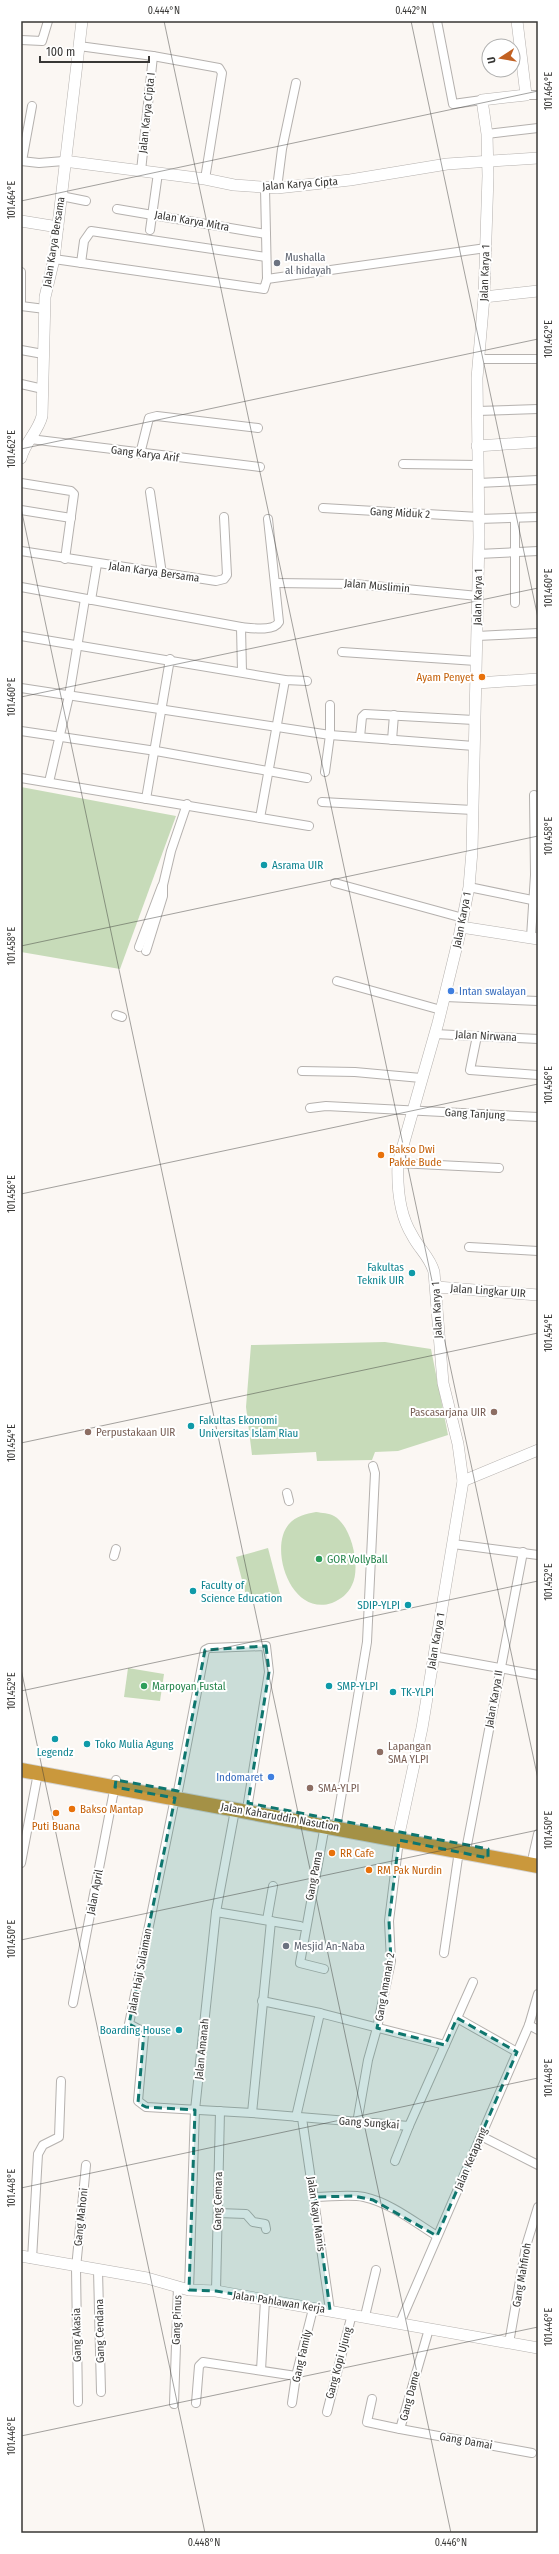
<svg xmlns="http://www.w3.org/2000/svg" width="559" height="2554" viewBox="0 0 559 2554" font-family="'Fira Sans Condensed',sans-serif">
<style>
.green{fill:#c7dbb9}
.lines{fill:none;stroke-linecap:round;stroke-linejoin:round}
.street-casing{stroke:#b5b1ae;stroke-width:10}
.secondary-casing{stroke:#b5b1ae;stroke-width:12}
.highway-casing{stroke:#d3d3d3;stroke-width:16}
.street{stroke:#fff;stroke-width:8}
.secondary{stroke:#fff;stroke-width:11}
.highway{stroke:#ca983c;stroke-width:14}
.marked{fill:#0f766e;fill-opacity:0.2;stroke:#0f766e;stroke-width:3;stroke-dasharray:8 5;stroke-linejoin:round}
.ticks{fill:none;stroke:#383735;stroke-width:1;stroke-opacity:0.45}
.worship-dot{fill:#6b7280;stroke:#fff;stroke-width:1.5}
.food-dot{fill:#e8710a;stroke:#fff;stroke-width:1.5}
.culture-dot{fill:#0f9aa8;stroke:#fff;stroke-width:1.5}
.shop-dot{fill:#3f7fe0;stroke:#fff;stroke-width:1.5}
.education-dot{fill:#8d6e63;stroke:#fff;stroke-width:1.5}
.leisure-dot{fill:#2e9e5b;stroke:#fff;stroke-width:1.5}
.labels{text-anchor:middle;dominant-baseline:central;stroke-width:4;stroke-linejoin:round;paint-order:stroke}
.street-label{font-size:11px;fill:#383735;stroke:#fff}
.worship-label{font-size:11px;fill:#5b616d;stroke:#fff;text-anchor:start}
.food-label{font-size:11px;fill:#c56008;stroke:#fff;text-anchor:start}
.culture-label{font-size:11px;fill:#0d838f;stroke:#fff;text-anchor:start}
.shop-label{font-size:11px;fill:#366cbe;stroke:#fff;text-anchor:start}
.education-label{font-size:11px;fill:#785e54;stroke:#fff;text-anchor:start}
.leisure-label{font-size:11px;fill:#27864d;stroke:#fff;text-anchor:start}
.neatline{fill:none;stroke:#383735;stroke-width:1.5}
.ticks-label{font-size:10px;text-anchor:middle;fill:#383735}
</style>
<rect width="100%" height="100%" fill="#fbf7f3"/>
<g class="green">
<polygon points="21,787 176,816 120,969 21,952"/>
<polygon points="385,1342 431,1349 448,1435 398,1451 375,1452 372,1460 317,1461 316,1452 252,1455 246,1407 251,1345"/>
<path d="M316,1512C322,1513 329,1513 334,1516C352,1526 361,1568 352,1585C348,1594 341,1599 332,1603C291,1617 268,1548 289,1524C296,1516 306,1514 316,1512Z"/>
<polygon points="268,1548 280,1594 248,1603 236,1557"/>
<polygon points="128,1668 164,1674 160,1701 124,1697"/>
</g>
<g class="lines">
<g class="street-casing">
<g id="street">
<polyline points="437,21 453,104 482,100"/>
<polyline points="21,40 42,41 48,21"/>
<polyline points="79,46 153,56 219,68 222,73 205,179"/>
<polyline points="526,95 538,95"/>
<polyline points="487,134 538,128"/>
<polyline points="21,161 39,163 64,161"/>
<polyline points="22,161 32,106"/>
<polyline points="141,171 153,56"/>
<polyline points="277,188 282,149 296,83"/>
<polyline points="61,196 86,201"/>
<polyline points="117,209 266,234"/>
<polyline points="150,230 158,173"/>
<polyline points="54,259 264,289 267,279 265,188"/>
<polyline points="81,263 84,241 91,231 266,257"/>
<polyline points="21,272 21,302"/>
<polyline points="267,279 486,248"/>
<polyline points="21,306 45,309"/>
<polyline points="21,350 43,354"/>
<polyline points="479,359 538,359"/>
<polyline points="21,384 43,389"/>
<polyline points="477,411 538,409"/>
<polyline points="30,439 260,467"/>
<polyline points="140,454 149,418 157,416 258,428"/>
<polyline points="403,464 478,465"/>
<polyline points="21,483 71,491 74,494 65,559"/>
<polyline points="478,483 538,480"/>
<polyline points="150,492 162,574"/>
<polyline points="323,508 479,517"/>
<polyline points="21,510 71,518"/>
<polyline points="515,518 515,603"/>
<polyline points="478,519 538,517"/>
<polyline points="21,551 216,581 224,579 227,575 224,517"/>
<polyline points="478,554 538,551"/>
<polyline points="275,583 354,584 478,596"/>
<path d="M21,587L241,627C251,628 274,632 279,622L268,519"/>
<polyline points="91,600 97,564"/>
<polyline points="241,627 242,672"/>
<polyline points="21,636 285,680 307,681"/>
<polyline points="477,636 538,633"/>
<polyline points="342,652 476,661"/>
<polyline points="21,688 330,735 474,746"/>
<polyline points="21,731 156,751 307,778"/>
<polyline points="360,737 362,717 365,714 474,720"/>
<polyline points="392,740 394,715"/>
<polyline points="325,772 330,735 330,705"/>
<polyline points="21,778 309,826"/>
<polyline points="49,782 69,696 85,599"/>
<polyline points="146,799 170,659"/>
<polyline points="322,802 473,810"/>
<polyline points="260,818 285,680"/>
<polyline points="335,883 463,918"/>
<polyline points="469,887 532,900"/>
<polyline points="531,937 535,875 534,795"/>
<polyline points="139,947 162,886"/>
<polyline points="146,951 163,896 163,885 171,851 187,804"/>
<polyline points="337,981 441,1010"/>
<polyline points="445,997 538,1001"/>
<polyline points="116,1015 122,1017"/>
<polyline points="435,1034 538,1039"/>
<polyline points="477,1036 470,1070 538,1075"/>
<polyline points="302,1071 355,1072 421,1078"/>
<polyline points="310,1108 326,1106 538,1117"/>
<polyline points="398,1163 499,1168"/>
<polyline points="469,1247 538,1251"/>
<polyline points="287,1493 289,1501"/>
<polyline points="453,1544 538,1555"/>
<polyline points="114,1556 116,1549"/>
<polyline points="433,1656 538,1675"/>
<polyline points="178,1791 205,1650 209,1648 266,1646 269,1672 248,1803"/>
<polyline points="175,1798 129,2024 142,2031 144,2034 138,2101 146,2107 252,2113 409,2126 473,1982"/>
<polyline points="337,1822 367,1642 375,1473 373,1466"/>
<polyline points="467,1845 523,1552"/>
<polyline points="533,1856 538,1834"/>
<polyline points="21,1863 38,1773"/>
<polyline points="216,1912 300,1926"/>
<polyline points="267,1920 273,1886"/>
<polyline points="444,1953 459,1851"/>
<polyline points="324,1969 300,1963 325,1825"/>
<polyline points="262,2001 320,2013 445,2045"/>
<polyline points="73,2003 116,1780"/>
<polyline points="457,2018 517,2052"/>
<polyline points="529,2025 538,2030"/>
<polyline points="252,2113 271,1921"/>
<polyline points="296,2117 320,2013"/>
<polyline points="302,2118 330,2310"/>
<polyline points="357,2123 368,2060 377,2028 391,1961 389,1921 399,1840"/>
<polyline points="481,2136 538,2165"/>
<polyline points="395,2161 409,2126"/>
<path d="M315,2197C331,2197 349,2194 364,2197C391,2203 414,2222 437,2236"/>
<polyline points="218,2213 246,2214 253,2222 265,2224 266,2229"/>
<polyline points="32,2259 38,2154 43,2145 59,2137 61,2081"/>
<polyline points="98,2270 101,2392"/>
<polyline points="189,2290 195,2110 216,1912 235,1810"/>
<polyline points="216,2291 220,2111"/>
<polyline points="365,2316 376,2270"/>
<polyline points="400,2323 529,2025 538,1994"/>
<polyline points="509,2343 526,2246 538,2207"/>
<polyline points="261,2370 265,2300"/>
<polyline points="372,2399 367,2422 400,2429 429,2329"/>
<polyline points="78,2402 76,2268 86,2165"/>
<polyline points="196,2403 199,2366 203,2362 296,2376"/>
<polyline points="292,2403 296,2376 313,2309"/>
<polyline points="174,2404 178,2286"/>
<polyline points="327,2412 352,2314"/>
<polyline points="400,2429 532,2453"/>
</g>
</g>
<g class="secondary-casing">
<g id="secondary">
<polyline points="64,161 205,179 234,185 277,188 350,180 447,164 538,158"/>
<polyline points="21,221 58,227"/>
<polyline points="484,297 538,291"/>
<polyline points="477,446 538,442"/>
<path d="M21,458C25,442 38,432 42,416L45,297L54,259L82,21"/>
<polyline points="477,683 538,679"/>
<polyline points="461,927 538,939"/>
<polyline points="437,1287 538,1295"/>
<polyline points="463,1481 538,1450"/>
<path d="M399,1834L422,1728L463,1481L458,1444L443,1383L434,1272C430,1257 419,1249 412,1235C399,1214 397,1187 398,1163L438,1023L459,937L469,887L472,851L479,537L477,378L484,297L488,176L487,134L482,100L526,95L517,21"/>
<polyline points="21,2256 147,2278 189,2290 216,2291 538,2348"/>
</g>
</g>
<g class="highway-casing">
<polyline id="highway" points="21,1770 538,1866"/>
</g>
<use href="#street" class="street"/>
<use href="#secondary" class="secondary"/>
<use href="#highway" class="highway"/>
</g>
<path class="marked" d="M266,1646L269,1672L248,1803L488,1849V1858L399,1840L389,1921L391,1961L377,2028L445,2045L457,2018L517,2052L437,2236L373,2200L354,2196L315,2197L330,2310L216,2291L189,2290L195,2110L146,2107L138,2103L144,2032L129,2024L175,1798L115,1787L116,1780L178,1791L205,1650Z"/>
<path class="ticks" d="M164,21L538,1779M411,21L538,618M21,201L538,91M21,449L538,339M21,508L451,2533M21,697L538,588M21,946L538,836M21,1194L538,1084M21,1443L538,1333M21,1669L205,2533M21,1691L538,1581M21,1940L538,1830M21,2188L538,2078M21,2436L538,2327"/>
<g class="worship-dot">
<circle cx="277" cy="263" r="4"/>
<circle cx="286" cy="1946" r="4"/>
</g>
<g class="food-dot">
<circle cx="482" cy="677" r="4"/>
<circle cx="381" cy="1155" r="4"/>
<circle cx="72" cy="1809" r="4"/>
<circle cx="56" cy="1813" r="4"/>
<circle cx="332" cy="1853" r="4"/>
<circle cx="369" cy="1870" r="4"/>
</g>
<g class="culture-dot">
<circle cx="264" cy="865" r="4"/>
<circle cx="412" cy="1273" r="4"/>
<circle cx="191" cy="1426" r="4"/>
<circle cx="193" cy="1591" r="4"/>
<circle cx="408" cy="1605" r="4"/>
<circle cx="329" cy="1686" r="4"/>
<circle cx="393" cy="1692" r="4"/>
<circle cx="55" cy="1739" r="4"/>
<circle cx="87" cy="1744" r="4"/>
<circle cx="179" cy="2030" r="4"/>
</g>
<g class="shop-dot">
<circle cx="451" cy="991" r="4"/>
<circle cx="271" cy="1777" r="4"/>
</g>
<g class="education-dot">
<circle cx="494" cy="1412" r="4"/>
<circle cx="88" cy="1432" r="4"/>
<circle cx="380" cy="1752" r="4"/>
<circle cx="310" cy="1788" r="4"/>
</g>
<g class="leisure-dot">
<circle cx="319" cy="1559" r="4"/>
<circle cx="144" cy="1686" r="4"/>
</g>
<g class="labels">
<g class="street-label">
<text transform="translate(147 113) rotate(-84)">Jalan Karya Cipta I</text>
<text transform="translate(300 184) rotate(-4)">Jalan Karya Cipta</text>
<text transform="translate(192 221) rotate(10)">Jalan Karya Mitra</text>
<text transform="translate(54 242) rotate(-81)">Jalan Karya Bersama</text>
<text transform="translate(485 273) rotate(-88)">Jalan Karya 1</text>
<text transform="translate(145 454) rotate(7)">Gang Karya Arif</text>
<text transform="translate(400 513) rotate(3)">Gang Miduk 2</text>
<text transform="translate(154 572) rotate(8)">Jalan Karya Bersama</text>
<text transform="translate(377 586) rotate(5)">Jalan Muslimin</text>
<text transform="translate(478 597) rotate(-89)">Jalan Karya 1</text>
<text transform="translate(462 920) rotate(-79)">Jalan Karya 1</text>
<text transform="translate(486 1036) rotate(3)">Jalan Nirwana</text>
<text transform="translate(475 1114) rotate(3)">Gang Tanjung</text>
<text transform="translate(488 1291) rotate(4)">Jalan Lingkar UIR</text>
<text transform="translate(437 1310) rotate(-93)">Jalan Karya 1</text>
<text transform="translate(436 1641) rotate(-80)">Jalan Karya 1</text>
<text transform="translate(494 1699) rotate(-80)">Jalan Karya II</text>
<text transform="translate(280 1817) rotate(10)">Jalan Kaharuddin Nasution</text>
<text transform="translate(314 1876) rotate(-79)">Gang Pama</text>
<text transform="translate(95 1892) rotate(-79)">Jalan April</text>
<text transform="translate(140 1971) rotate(-79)">Jalan Haji Sulaiman</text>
<text transform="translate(385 1987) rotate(-80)">Gang Amanah 2</text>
<text transform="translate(202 2049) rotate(-84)">Jalan Amanah</text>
<text transform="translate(369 2123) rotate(4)">Gang Sungkai</text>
<text transform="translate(471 2159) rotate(-67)">Jalan Ketapang</text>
<text transform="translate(218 2201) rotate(-89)">Gang Cemara</text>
<text transform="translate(316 2214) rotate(82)">Jalan Kayu Manis</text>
<text transform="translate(81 2217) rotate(-84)">Gang Mahoni</text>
<text transform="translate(522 2275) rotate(-80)">Gang Mahfiroh</text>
<text transform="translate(279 2302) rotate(9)">Jalan Pahlawan Kerja</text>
<text transform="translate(177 2320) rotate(-88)">Gang Pinus</text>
<text transform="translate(100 2331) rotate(-91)">Gang Cendana</text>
<text transform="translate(77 2335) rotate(-91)">Gang Akasia</text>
<text transform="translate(302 2356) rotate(-77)">Gang Family</text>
<text transform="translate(339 2363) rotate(-75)">Gang Kopi Ujung</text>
<text transform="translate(410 2396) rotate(-75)">Gang Dame</text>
<text transform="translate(466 2441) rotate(10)">Gang Damai</text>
</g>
<g class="worship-label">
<text x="285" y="257">Mushalla<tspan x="285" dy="13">al hidayah</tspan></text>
<text x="294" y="1946">Mesjid An-Naba</text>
</g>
<g class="food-label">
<text x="474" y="677" text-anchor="end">Ayam Penyet</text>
<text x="389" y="1149">Bakso Dwi<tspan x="389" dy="13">Pakde Bude</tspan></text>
<text x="80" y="1809">Bakso Mantap</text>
<text x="56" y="1826" text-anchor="middle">Puti Buana</text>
<text x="340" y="1853">RR Cafe</text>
<text x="377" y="1870">RM Pak Nurdin</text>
</g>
<g class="culture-label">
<text x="272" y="865">Asrama UIR</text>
<text x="404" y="1267" text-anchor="end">Fakultas<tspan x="404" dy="13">Teknik UIR</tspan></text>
<text x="199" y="1420">Fakultas Ekonomi<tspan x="199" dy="13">Universitas Islam Riau</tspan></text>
<text x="201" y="1585">Faculty of<tspan x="201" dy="13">Science Education</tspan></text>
<text x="400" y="1605" text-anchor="end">SDIP-YLPI</text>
<text x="337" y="1686">SMP-YLPI</text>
<text x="401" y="1692">TK-YLPI</text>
<text x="95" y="1744">Toko Mulia Agung</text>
<text x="55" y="1752" text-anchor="middle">Legendz</text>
<text x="171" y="2030" text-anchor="end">Boarding House</text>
</g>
<g class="shop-label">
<text x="459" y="991">Intan swalayan</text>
<text x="263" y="1777" text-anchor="end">Indomaret</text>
</g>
<g class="education-label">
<text x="486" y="1412" text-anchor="end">Pascasarjana UIR</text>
<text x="96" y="1432">Perpustakaan UIR</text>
<text x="388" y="1746">Lapangan<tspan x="388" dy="13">SMA YLPI</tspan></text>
<text x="318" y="1788">SMA-YLPI</text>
</g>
<g class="leisure-label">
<text x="327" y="1559">GOR VollyBall</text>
<text x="152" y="1686">Marpoyan Fustal</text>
</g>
</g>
<rect width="559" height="2554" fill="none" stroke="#ffffff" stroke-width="44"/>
<g transform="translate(501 58) rotate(258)"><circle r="19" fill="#ffffff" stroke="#afafae"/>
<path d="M0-3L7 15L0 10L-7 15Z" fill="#c26122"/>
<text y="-6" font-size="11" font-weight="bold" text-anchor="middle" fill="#383735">U</text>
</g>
<path d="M40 56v6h109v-6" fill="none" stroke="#383735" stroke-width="2"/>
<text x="46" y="56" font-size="12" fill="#383735" stroke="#ffffff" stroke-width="3" paint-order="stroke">100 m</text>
<rect x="22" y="22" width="515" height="2510" class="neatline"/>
<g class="ticks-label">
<text x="164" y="14">0.444°N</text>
<text x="411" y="14">0.442°N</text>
<text transform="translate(548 91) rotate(-90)" y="4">101.464°E</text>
<text transform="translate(11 200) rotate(-90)" y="4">101.464°E</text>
<text transform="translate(548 339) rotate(-90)" y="4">101.462°E</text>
<text transform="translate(11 449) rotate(-90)" y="4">101.462°E</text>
<text transform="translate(548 588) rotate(-90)" y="4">101.460°E</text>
<text transform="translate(11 697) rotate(-90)" y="4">101.460°E</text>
<text transform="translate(548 836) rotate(-90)" y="4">101.458°E</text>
<text transform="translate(11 946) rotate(-90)" y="4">101.458°E</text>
<text transform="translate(548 1085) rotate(-90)" y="4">101.456°E</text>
<text transform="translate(11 1194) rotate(-90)" y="4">101.456°E</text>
<text transform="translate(548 1333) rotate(-90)" y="4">101.454°E</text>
<text transform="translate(11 1443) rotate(-90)" y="4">101.454°E</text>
<text transform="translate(548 1582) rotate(-90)" y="4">101.452°E</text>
<text transform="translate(11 1691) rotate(-90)" y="4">101.452°E</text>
<text transform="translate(548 1830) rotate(-90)" y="4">101.450°E</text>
<text transform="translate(11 1939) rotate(-90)" y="4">101.450°E</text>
<text transform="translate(548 2078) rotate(-90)" y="4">101.448°E</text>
<text transform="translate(11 2188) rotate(-90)" y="4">101.448°E</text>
<text transform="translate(548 2327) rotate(-90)" y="4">101.446°E</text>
<text transform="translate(11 2436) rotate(-90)" y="4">101.446°E</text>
<text x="204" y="2546">0.448°N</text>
<text x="451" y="2546">0.446°N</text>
</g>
</svg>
